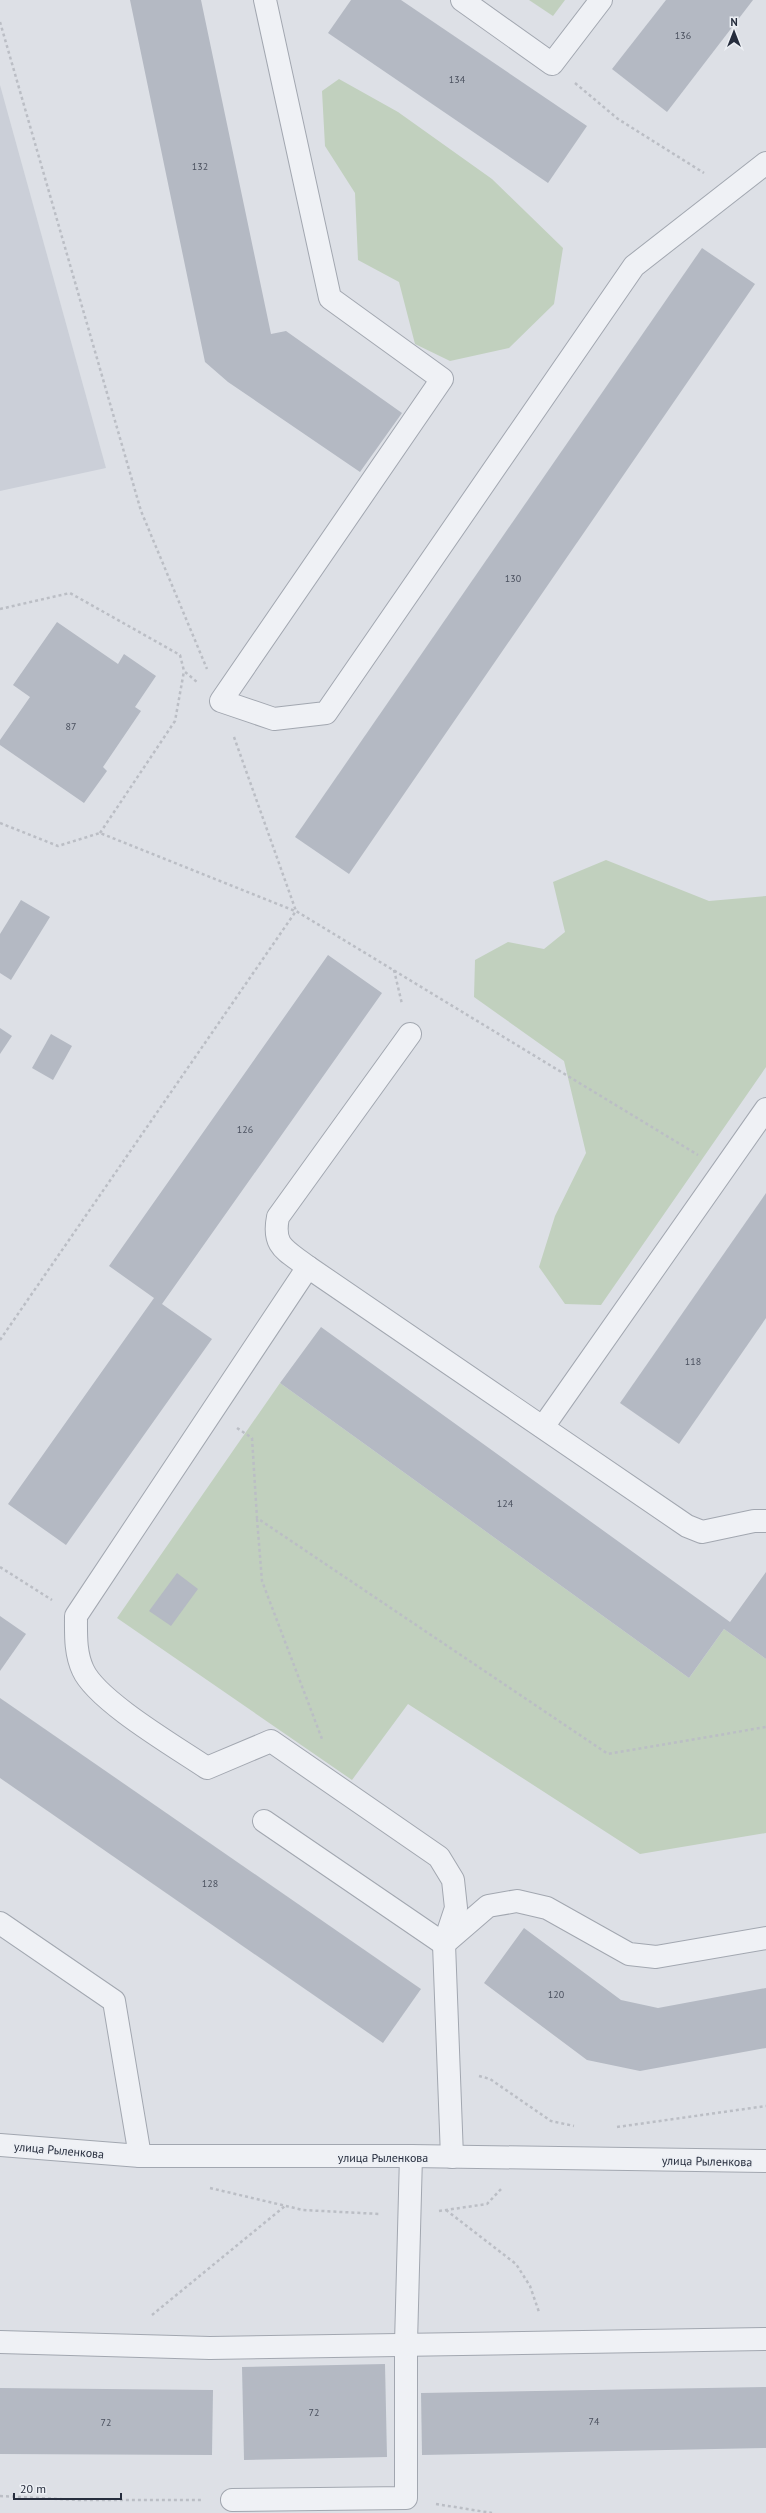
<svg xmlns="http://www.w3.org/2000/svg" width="766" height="2513" viewBox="0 0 766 2513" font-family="'PT Sans',sans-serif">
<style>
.built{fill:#cbcfd8}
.green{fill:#c1d0be}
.building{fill:#b4b9c3}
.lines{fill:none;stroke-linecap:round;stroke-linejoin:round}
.minor-casing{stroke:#a2a7b0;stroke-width:24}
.path{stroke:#bbbec5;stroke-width:2.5;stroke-dasharray:3 3;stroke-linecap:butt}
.minor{stroke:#eff1f5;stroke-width:22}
.labels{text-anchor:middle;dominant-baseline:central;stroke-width:3;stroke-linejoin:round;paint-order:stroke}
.number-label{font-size:10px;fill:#4a505e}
.street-label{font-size:12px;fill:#262d3d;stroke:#eceff4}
</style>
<rect width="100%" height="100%" fill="#dde0e6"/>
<polygon class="built" points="0,85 106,468 0,491"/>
<g class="green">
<polygon points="529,0 565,0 553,16"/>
<polygon points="339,79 398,112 492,179 563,248 554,304 509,348 450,361 415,344 399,282 358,260 355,193 325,146 322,91"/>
<polygon points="606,860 709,901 766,896 766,1067 601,1305 565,1304 539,1267 555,1216 586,1153 564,1061 474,997 475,960 508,942 544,949 565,932 553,882"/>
<polygon points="280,1383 689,1678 724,1629 766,1659 766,1833 640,1854 408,1704 352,1780 117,1618"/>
</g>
<g class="building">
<polygon points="130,0 201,0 271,334 286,331 402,413 360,472 228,382 205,362"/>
<polygon points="351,0 401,0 587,126 548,183 328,33"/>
<polygon points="666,0 753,0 667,112 612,69"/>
<polygon points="702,248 755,284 349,874 295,837"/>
<polygon points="57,622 118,664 124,654 156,676 135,707 141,711 103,767 107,771 84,803 0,745 0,740 30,697 13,685"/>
<polygon points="21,900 50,917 11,980 0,973 0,934"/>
<polygon points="328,955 382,993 162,1304 212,1339 66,1545 8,1504 154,1298 109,1266"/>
<polygon points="0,1028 12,1036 0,1054"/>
<polygon points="51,1034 72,1046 53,1080 32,1068"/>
<polygon points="766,1193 766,1318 679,1444 620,1403"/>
<polygon points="321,1327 730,1622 766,1572 766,1659 724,1629 689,1678 280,1383"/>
<polygon points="177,1573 198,1589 171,1626 149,1611"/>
<polygon points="0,1616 26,1634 0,1671"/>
<polygon points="0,1698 421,1989 383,2043 0,1778"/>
<polygon points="524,1928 621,2000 658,2008 766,1988 766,2048 640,2071 587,2060 484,1983"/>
<polygon points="385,2364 387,2457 244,2460 242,2367"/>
<polygon points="766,2387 766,2448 422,2455 421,2393"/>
<polygon points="0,2388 213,2390 212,2455 0,2454"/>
</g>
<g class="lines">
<g class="minor-casing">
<g id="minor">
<polyline points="265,0 330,298 442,379 221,701 274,719 326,713 634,266 766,163"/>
<polyline points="462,0 552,64 601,0"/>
<path d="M410,1034L278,1217C272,1247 286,1250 308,1267L76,1616C76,1634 75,1653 83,1670C97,1701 176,1747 207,1768L271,1741L439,1857L453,1880L456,1908L444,1944L452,2157"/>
<polyline points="308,1267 687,1526 702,1532 754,1521 766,1521"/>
<polyline points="543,1427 766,1109"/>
<polyline points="264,1821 444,1944 488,1906 517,1901 547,1908 629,1954 656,1957 766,1938"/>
<polyline points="0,1923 114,2001 140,2156"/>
<polyline points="0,2145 140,2156 411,2156 766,2161"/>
<polyline points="0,2342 210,2348 766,2339"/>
<polyline points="232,2500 406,2498 406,2343 411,2156"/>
</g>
</g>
<g class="path">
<polyline points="0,22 141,511 207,669"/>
<polyline points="575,83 618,119 704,173"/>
<polyline points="0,609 70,593 180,655 184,671 197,682"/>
<polyline points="234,737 296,911"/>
<polyline points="0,823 58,846 100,833 295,911"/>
<polyline points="100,833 175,721 184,671"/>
<polyline points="394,970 402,1004"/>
<polyline points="0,1340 296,911 698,1155"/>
<polyline points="237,1428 252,1438 257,1518 608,1754 766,1727"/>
<polyline points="257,1519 262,1581 322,1739"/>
<polyline points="0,1567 52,1600"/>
<polyline points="479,2076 490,2079 551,2121 574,2126"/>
<polyline points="617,2127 766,2106"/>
<polyline points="210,2188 303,2210 380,2214"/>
<polyline points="446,2210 516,2264 530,2286 539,2312"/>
<polyline points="439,2211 487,2204 502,2188"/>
<polyline points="152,2315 285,2206"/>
<polyline points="0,2496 78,2500 203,2500"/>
<polyline points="436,2504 492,2513"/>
</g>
<use href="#minor" class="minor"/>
</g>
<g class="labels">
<g class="number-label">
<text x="683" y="35">136</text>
<text x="457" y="79">134</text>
<text x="200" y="166">132</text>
<text x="513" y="578">130</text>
<text x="71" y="726">87</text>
<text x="245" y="1129">126</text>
<text x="693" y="1361">118</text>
<text x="505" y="1503">124</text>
<text x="210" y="1883">128</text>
<text x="556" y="1994">120</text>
<text x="314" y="2412">72</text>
<text x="594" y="2421">74</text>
<text x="106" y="2422">72</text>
</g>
<g class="street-label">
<text transform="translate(59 2150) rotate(5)">улица Рыленкова</text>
<text x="383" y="2157">улица Рыленкова</text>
<text transform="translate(707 2161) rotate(1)">улица Рыленкова</text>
</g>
</g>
<g transform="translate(734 32)" stroke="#eceff4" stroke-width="3" paint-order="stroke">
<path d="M0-3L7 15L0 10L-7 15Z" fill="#262d3d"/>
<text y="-6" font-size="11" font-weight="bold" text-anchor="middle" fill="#262d3d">N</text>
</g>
<path d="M14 2493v6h107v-6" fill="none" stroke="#262d3d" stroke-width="2"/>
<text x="20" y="2493" font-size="12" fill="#262d3d" stroke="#eceff4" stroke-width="3" paint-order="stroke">20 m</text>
</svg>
